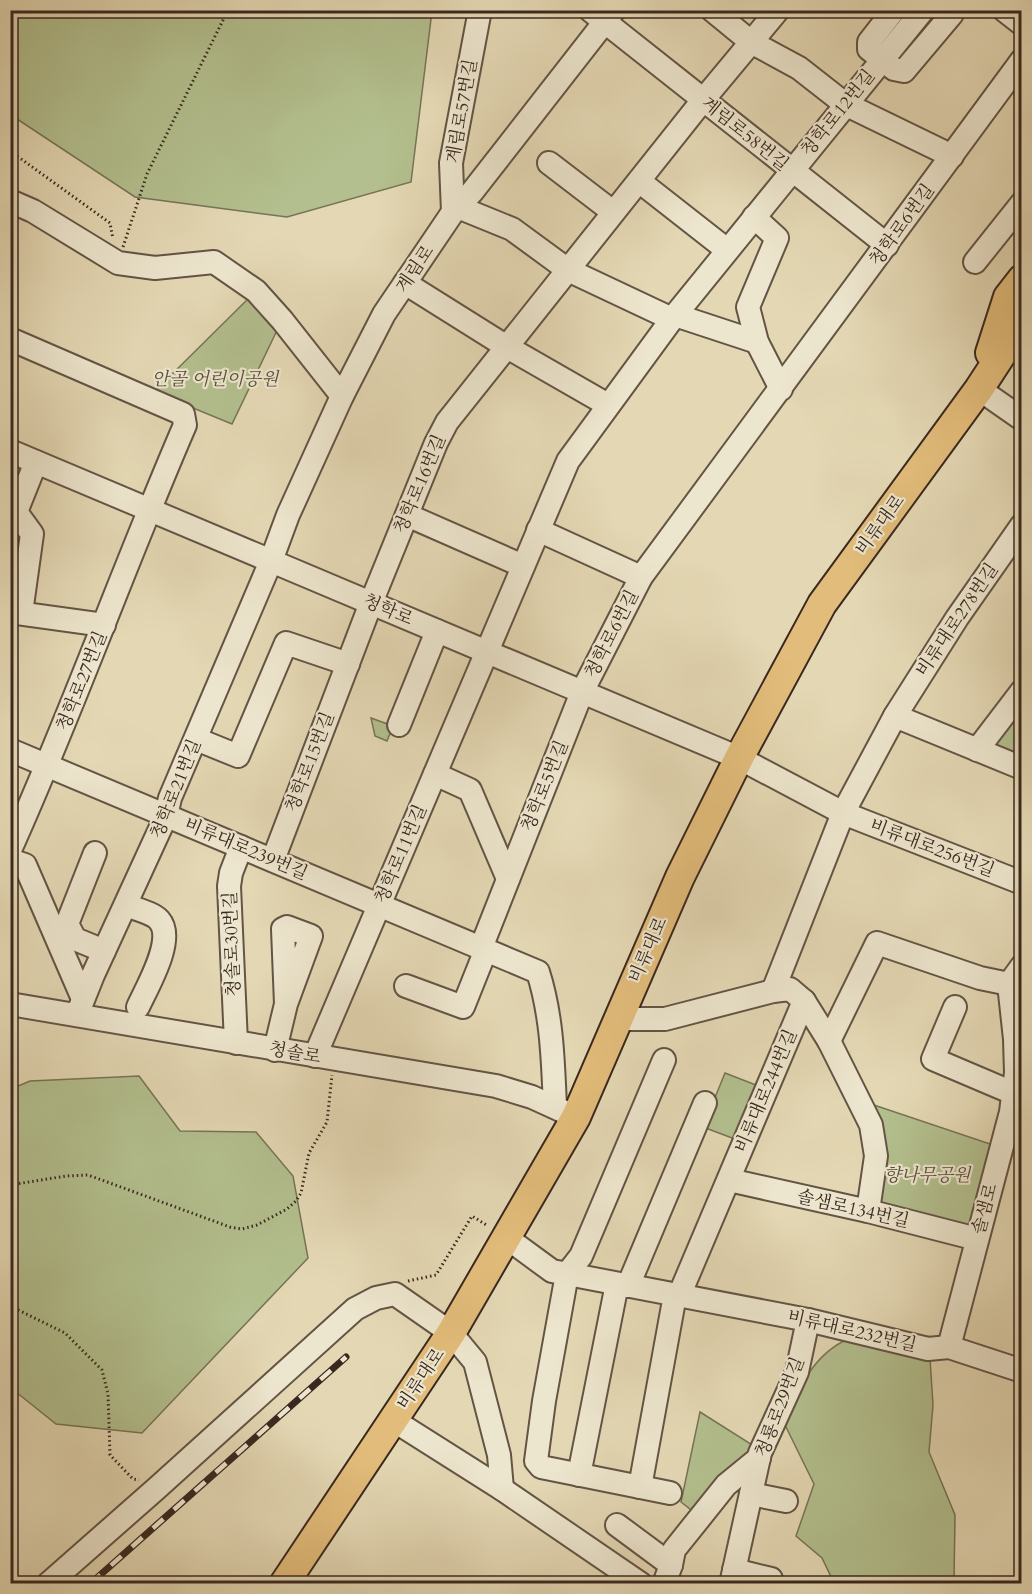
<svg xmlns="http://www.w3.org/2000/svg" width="1032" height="1594" viewBox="0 0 1032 1594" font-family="Cardo,'Noto Serif KR',serif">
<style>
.green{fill:#b3bf8e;stroke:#767457;stroke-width:1.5}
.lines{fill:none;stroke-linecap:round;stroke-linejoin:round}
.minor-casing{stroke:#645445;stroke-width:26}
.major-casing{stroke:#3a2820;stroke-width:32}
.path{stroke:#3a2820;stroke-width:3;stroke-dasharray:1.5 3;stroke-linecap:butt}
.minor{stroke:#ede6ce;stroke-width:22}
.major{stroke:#e2bc7a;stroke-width:28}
.rail-casing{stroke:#3a2820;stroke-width:7}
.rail{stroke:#ede6ce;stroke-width:4.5;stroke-dasharray:14;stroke-linecap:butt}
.labels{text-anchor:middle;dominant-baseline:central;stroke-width:4.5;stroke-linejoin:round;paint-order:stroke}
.street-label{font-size:18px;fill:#3a2820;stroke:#ede6ce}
.park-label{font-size:18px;font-style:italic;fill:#584e3c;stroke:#ede6ce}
</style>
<rect width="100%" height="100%" fill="#e4d8b4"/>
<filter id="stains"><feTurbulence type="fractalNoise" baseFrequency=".00333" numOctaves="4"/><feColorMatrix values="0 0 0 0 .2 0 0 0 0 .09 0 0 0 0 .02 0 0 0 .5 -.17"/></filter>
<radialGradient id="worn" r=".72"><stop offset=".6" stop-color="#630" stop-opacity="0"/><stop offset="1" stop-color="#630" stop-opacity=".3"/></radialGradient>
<g class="green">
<polygon points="10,11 432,11 411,182 287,217 135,197 11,115"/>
<polygon points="256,291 282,320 232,424 154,392"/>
<polygon points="1021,691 1021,768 977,750"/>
<polygon points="371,718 393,726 387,741 375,736"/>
<polygon points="725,1073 761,1087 740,1141 703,1127"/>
<polygon points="139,1076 180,1131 256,1132 293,1176 308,1258 142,1433 56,1424 11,1388 11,1089 30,1081"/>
<polygon points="859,1100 1002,1148 977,1239 868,1211 876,1156"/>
<path d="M850,1338L930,1358L933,1405L929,1452L955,1515L954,1581L956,1583H834L822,1558L796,1536L814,1484L785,1425C799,1389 811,1355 850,1338Z"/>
<polygon points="700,1412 754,1446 750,1455 695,1513 681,1502"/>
</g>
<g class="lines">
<g class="minor-casing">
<g id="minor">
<polyline points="590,10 887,245"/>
<polyline points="712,10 751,42 799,68 845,104 952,156"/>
<polyline points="894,10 869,42 869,49 894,69 904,71 952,14 948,10"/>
<polyline points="1004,10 1022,24"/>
<polyline points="549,163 613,212"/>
<polyline points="639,181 727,250"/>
<polyline points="10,201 33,211 118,263 155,268 214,262 256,291 282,320 342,396"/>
<polyline points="458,207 512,229 568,270 672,319"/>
<polyline points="453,212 451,163 480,10"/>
<polyline points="754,217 777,238 748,307 757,342 781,389"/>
<polyline points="975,262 1022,203"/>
<polyline points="405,283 507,347 608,405"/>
<polyline points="675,315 757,342"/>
<path d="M10,339L183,414L185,425C124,566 73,710 10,850"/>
<polyline points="979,389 1022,419"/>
<polyline points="10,451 739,758 843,813 1022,883"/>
<polyline points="407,515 523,566"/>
<polyline points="538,530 641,577"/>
<polyline points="10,612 104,625"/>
<polyline points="21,613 32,534 16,512 36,462"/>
<polyline points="895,716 1022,768"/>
<polyline points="399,725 437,631"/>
<polyline points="196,739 238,756 286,643 348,664"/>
<path d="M10,750L538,972C552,1016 553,1061 555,1107"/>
<polyline points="977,750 1022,691"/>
<polyline points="435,774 470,790 508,879"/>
<polyline points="95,853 67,924 75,939 104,951"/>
<polyline points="10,860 25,865 83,999"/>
<polyline points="273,860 371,603 436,443 447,422 703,100 778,10"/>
<path d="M126,905C135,909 153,913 159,920C176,939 147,987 138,1007"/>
<polyline points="406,986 463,1007 483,957 481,948 582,692 641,577 1022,60"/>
<polyline points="773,991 843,813 895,716 957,618 1022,525"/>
<polyline points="10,1004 496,1086 532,1097 567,1113"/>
<polyline points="955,1007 933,1059 1013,1093"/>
<polyline points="77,1015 93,975 166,816 170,798 271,561 288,515 342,396 384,314 453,212 472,192 614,10"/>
<polyline points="618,1019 665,1019 773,991 790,989 804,1001 829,1041 871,1125 876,1156 868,1211"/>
<polyline points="829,1041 877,943 980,978 1009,984"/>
<polyline points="236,1043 229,886 231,873 241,847"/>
<polyline points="275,1050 286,1004 311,936 287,927 283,929 286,1004"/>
<polyline points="315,1056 568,461 672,319 923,10"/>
<polyline points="664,1060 581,1256 567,1274 544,1401 536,1461 541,1467 670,1493"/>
<polyline points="729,1180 868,1211 977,1239"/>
<polyline points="507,1238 552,1271 808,1320 928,1349 949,1347 1022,1371"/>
<polyline points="628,1286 705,1103"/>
<polyline points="679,1296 804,1001"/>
<polyline points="949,1347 1011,1112 1016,1073 1015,1039 1009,984 1022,966"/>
<polyline points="393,1420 502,1489 641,1584"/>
<polyline points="579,1475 617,1284"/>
<polyline points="640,1487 675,1295"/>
<polyline points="751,1494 786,1501"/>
<polyline points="617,1525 671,1565"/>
<polyline points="734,1570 771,1579"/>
<polyline points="48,1584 157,1488 355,1309 376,1298 395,1294 451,1333 475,1362 499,1455 502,1489"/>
<polyline points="664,1584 671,1565 674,1550 726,1485 759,1458"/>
<polyline points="731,1584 760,1453 797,1372 808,1320"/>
</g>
</g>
<g class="major-casing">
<g id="major">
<polyline points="990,353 1008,297 1022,279"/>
<polyline points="284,1584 451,1333 576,1117 680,877 739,758 822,604 979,389 1022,323"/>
</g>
</g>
<g class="path">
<polyline points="10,151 110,223 113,239"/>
<polyline points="123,247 147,174 228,10"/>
<polyline points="10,1185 66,1176 88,1175 230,1227 242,1229 257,1225 287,1209 296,1201 301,1193 309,1153 327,1122 332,1075"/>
<polyline points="408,1281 436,1275 472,1216 488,1226"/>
<polyline points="10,1306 65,1333 102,1370 108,1394 110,1455 133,1479 139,1480"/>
</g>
<use href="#minor" class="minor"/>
<use href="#major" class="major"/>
<g class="rail-casing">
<polyline id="rail" points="90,1584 346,1357"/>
</g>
<use href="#rail" class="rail"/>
</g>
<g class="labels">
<g class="street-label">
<text transform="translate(462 111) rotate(-80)">계림로57번길</text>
<text transform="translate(838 113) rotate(-51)">청학로12번길</text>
<text transform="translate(745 134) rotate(39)">계림로58번길</text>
<text transform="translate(902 225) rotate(-54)">청학로6번길</text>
<text transform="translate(415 269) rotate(-56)">계림로</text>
<text transform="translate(420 484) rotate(-67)">청학로16번길</text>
<text transform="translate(880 525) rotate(-54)">비류대로</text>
<text transform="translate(388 610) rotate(23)">청학로</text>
<text transform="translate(957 620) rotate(-56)">비류대로278번길</text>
<text transform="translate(612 634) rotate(-63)">청학로6번길</text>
<text transform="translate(82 681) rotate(-68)">청학로27번길</text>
<text transform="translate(310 762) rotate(-69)">청학로15번길</text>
<text transform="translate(545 786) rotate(-68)">청학로5번길</text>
<text transform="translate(176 789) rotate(-68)">청학로21번길</text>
<text transform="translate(932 848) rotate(21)">비류대로256번길</text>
<text transform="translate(246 849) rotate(23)">비류대로239번길</text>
<text transform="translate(401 854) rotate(-67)">청학로11번길</text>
<text transform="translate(232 944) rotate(-92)">청솔로30번길</text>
<text transform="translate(648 950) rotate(-66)">비류대로</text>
<text transform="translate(295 1053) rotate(10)">청솔로</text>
<text transform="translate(766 1091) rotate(-67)">비류대로244번길</text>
<text transform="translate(853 1209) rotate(13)">솔샘로134번길</text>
<text transform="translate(985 1209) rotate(-75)">솔샘로</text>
<text transform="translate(852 1331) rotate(13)">비류대로232번길</text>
<text transform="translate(421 1379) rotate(-56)">비류대로</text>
<text transform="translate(780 1407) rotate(-69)">청룡로29번길</text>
</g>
<g class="park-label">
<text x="215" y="379">안골 어린이공원</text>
<text x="927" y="1175">향나무공원</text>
</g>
</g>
<rect width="1032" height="1594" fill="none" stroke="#e4d8b4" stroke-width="36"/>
<rect x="12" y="12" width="1008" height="1570" fill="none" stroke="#3a2820" stroke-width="3"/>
<rect x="18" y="18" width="996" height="1558" fill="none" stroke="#3a2820" stroke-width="1.5"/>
<rect width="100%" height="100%" filter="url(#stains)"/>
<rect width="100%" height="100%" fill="url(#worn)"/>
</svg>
